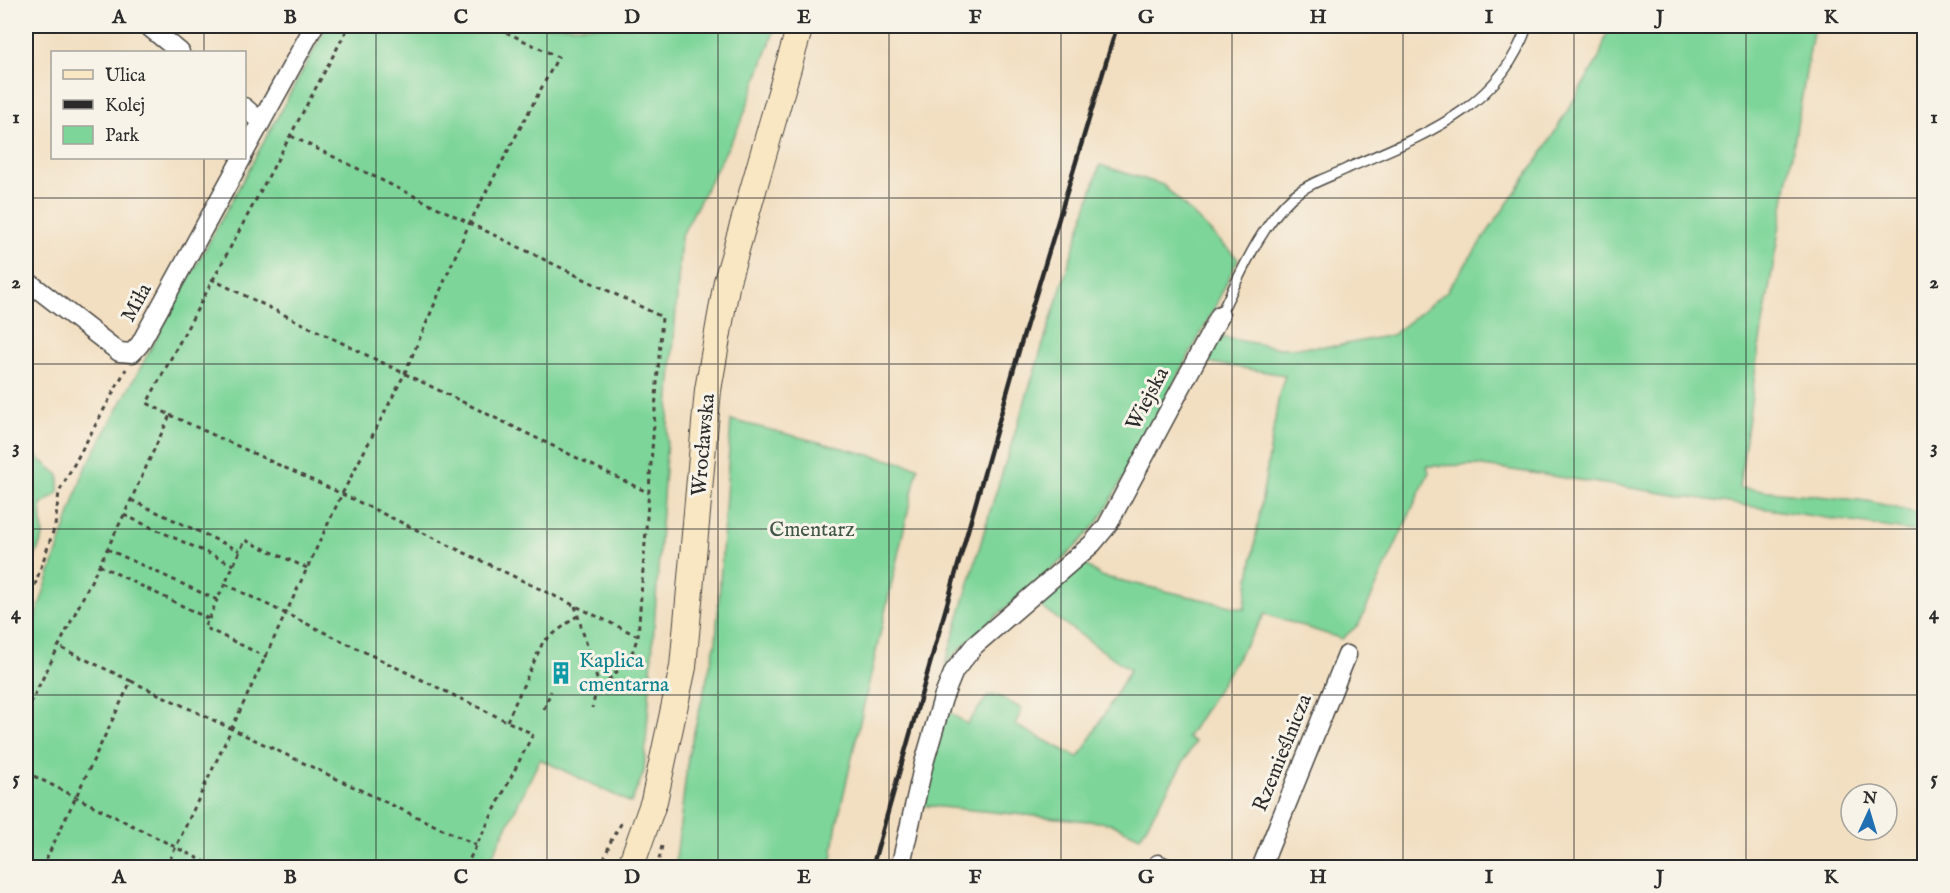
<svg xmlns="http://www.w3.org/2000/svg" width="1950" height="893" viewBox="0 0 1950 893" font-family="'IM FELL English',serif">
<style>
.green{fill:#7dd599;stroke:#548062;stroke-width:1.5}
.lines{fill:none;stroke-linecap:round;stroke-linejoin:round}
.service-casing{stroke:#494641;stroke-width:12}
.minor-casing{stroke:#494641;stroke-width:21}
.secondary-casing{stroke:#494641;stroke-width:28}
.path{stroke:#494641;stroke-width:3;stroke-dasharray:4.5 4.5;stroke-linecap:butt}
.service{stroke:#fff;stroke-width:9}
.minor{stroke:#fff;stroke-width:18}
.secondary{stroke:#f9e7c3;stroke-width:26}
.rail{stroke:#2b2b2b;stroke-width:4.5}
.grid{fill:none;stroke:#2b2b2b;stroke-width:1.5;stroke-opacity:0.55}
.labels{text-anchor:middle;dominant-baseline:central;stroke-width:6;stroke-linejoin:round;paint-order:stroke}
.street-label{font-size:21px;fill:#2b2b2b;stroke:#f7f3e8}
.park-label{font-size:21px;fill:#405646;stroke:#f7f3e8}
.culture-label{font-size:21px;fill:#0d838f;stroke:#f7f3e8;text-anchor:start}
.neatline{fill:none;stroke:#2b2b2b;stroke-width:2}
.grid-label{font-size:20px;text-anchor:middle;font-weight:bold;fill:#2b2b2b}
</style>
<rect width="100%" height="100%" fill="#f7f3e8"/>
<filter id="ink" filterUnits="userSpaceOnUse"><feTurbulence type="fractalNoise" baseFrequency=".0167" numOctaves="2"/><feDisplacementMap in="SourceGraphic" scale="12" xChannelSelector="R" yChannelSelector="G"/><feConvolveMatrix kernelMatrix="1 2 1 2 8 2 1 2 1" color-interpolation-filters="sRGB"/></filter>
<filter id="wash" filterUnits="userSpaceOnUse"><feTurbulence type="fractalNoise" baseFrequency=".008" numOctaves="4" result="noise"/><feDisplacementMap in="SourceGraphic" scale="24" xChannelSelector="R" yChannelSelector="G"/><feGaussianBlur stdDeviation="1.35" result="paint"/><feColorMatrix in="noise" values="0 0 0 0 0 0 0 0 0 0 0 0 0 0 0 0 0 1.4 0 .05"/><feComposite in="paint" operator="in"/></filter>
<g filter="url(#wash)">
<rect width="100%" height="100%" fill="#f2dec0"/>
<g class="green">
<polygon points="327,26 776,26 742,120 681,237 644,772 631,803 540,759 487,867 26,867 26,645 84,471"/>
<polygon points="1609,26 1814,26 1757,359 1739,488 1868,501 1924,515 1924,533 1519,471 1475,465 1427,466 1429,472 1359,624 1342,639 1265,614 1187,738 1195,742 1140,837 1109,823 920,805 945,709 967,724 988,696 997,695 1022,709 1015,725 1079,758 1130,670 1034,602 1080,561 1101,576 1244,609 1279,395 1285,375 1205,362 1216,336 1280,348 1336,346 1392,335 1447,291 1541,155 1599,58"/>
<path d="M1100,165L1163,185L1238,259L1213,311L1104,513C1061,573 993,610 945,665L991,508Z"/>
<polygon points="731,420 918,467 836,828 831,867 675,867 688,757 716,641"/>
<polygon points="26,448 59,475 59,492 41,505 43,537 26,577"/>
</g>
</g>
<g filter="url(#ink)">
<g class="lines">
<g class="service-casing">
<path id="service" d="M1220,315C1240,276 1259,228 1291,198C1306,184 1330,177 1348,168C1421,136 1500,109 1527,26"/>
</g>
<g class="minor-casing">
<g id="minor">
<polyline points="148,26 180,52"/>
<polyline points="244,107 261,122"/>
<polyline points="244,153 314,26"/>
<polyline points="26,280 119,352 132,353 140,344 242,158"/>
<polyline points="1158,864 1167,868"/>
<polyline points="900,868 924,763 943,698 954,671 975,645 1092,544 1107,526 1220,315"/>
<polyline points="1261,868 1347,655"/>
</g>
</g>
<g class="secondary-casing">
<polyline id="secondary" points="630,868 654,801 683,667 708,390 727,281 800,26"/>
</g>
<g class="path">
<polyline points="291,136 662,317 638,636 630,659 596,692 592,708"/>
<polyline points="211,279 649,493"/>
<polyline points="170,415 342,494 638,636"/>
<polyline points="131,500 240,551"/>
<polyline points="124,515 234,565"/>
<polyline points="107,549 217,600 225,584"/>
<polyline points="99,565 209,619 204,627 266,657"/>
<polyline points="307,568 245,540 225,584 533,734 465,868"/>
<polyline points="575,606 600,689"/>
<polyline points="26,611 55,526 59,492 126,369"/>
<polyline points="209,619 217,600"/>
<polyline points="131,681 476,845"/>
<polyline points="544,709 551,691"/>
<polyline points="26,712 124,515 170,415 147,403 349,26"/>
<polyline points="507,721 543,642 577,616"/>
<polyline points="26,772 217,868"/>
<polyline points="42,868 131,681 57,646"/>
<polyline points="166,868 342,494 404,375 469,224 558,57 493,26"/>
<polyline points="601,868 612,838 623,821"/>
<polyline points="657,868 662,846"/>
</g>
<use href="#service" class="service"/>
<use href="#minor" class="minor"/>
<use href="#secondary" class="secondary"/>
<polyline class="rail" points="872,868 1020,347 1117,26"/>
</g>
</g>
<path class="grid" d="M204,26V52M376,26V868M547,26V868M718,26V868M889,26V868M1061,26V868M1232,26V868M1403,26V868M1574,26V868M1746,26V868M204,158V868M26,198H1924M26,364H1924M26,529H1924M26,695H1924"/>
<defs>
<g id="building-bare" transform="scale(1.8)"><path d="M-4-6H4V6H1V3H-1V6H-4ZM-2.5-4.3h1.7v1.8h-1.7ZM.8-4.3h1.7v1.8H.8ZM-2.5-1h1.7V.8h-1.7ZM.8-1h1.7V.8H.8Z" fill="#0f9aa8" stroke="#f7f3e8" stroke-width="2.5" paint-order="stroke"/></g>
</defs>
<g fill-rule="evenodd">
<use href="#building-bare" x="561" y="673"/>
</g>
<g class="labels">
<g class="street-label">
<text transform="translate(137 303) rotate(-61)">Miła</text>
<text transform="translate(1148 399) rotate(-62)">Wiejska</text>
<text transform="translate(704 445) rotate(-85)">Wrocławska</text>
<text transform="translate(1283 753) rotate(-68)">Rzemieślnicza</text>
</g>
<g class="park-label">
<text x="812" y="530">Cmentarz</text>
</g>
<g class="culture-label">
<text x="579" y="661">Kaplica<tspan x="579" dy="24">cmentarna</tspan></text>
</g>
</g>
<rect width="1950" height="893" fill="none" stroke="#f7f3e8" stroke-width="66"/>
<rect x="51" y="51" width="195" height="108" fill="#f7f3e8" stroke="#a5a39c" stroke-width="1.5"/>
<rect x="63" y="70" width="30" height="9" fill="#f9e7c3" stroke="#a5a39c" stroke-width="1.5"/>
<text x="105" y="81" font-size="18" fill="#2b2b2b">Ulica</text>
<rect x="63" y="100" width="30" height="9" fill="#2b2b2b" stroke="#a5a39c" stroke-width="1.5"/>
<text x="105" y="111" font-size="18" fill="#2b2b2b">Kolej</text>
<rect x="63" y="126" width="30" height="18" fill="#7dd599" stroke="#a5a39c" stroke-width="1.5"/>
<text x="105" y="141" font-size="18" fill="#2b2b2b">Park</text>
<g transform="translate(1869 812) rotate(4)"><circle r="28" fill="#f7f3e8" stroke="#a5a39c" stroke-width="1.5"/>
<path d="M0-4.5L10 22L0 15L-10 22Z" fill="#1f6fb2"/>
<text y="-9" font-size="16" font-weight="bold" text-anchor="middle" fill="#2b2b2b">N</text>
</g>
<rect x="33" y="33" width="1884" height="827" class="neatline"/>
<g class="grid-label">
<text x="119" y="23">A</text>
<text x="290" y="23">B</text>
<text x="461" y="23">C</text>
<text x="632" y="23">D</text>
<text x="804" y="23">E</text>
<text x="975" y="23">F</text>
<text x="1146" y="23">G</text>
<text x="1318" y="23">H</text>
<text x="1489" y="23">I</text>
<text x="1660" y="23">J</text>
<text x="1831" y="23">K</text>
<text x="16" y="123">1</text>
<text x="1934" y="123">1</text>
<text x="16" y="288">2</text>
<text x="1934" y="288">2</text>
<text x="16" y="453">3</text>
<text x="1934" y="453">3</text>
<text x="16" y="619">4</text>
<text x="1934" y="619">4</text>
<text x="16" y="784">5</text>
<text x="1934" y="784">5</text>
<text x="119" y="883">A</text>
<text x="290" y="883">B</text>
<text x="461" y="883">C</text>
<text x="632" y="883">D</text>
<text x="804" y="883">E</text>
<text x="975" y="883">F</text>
<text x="1146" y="883">G</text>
<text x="1318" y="883">H</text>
<text x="1489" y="883">I</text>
<text x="1660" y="883">J</text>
<text x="1831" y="883">K</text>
</g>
</svg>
